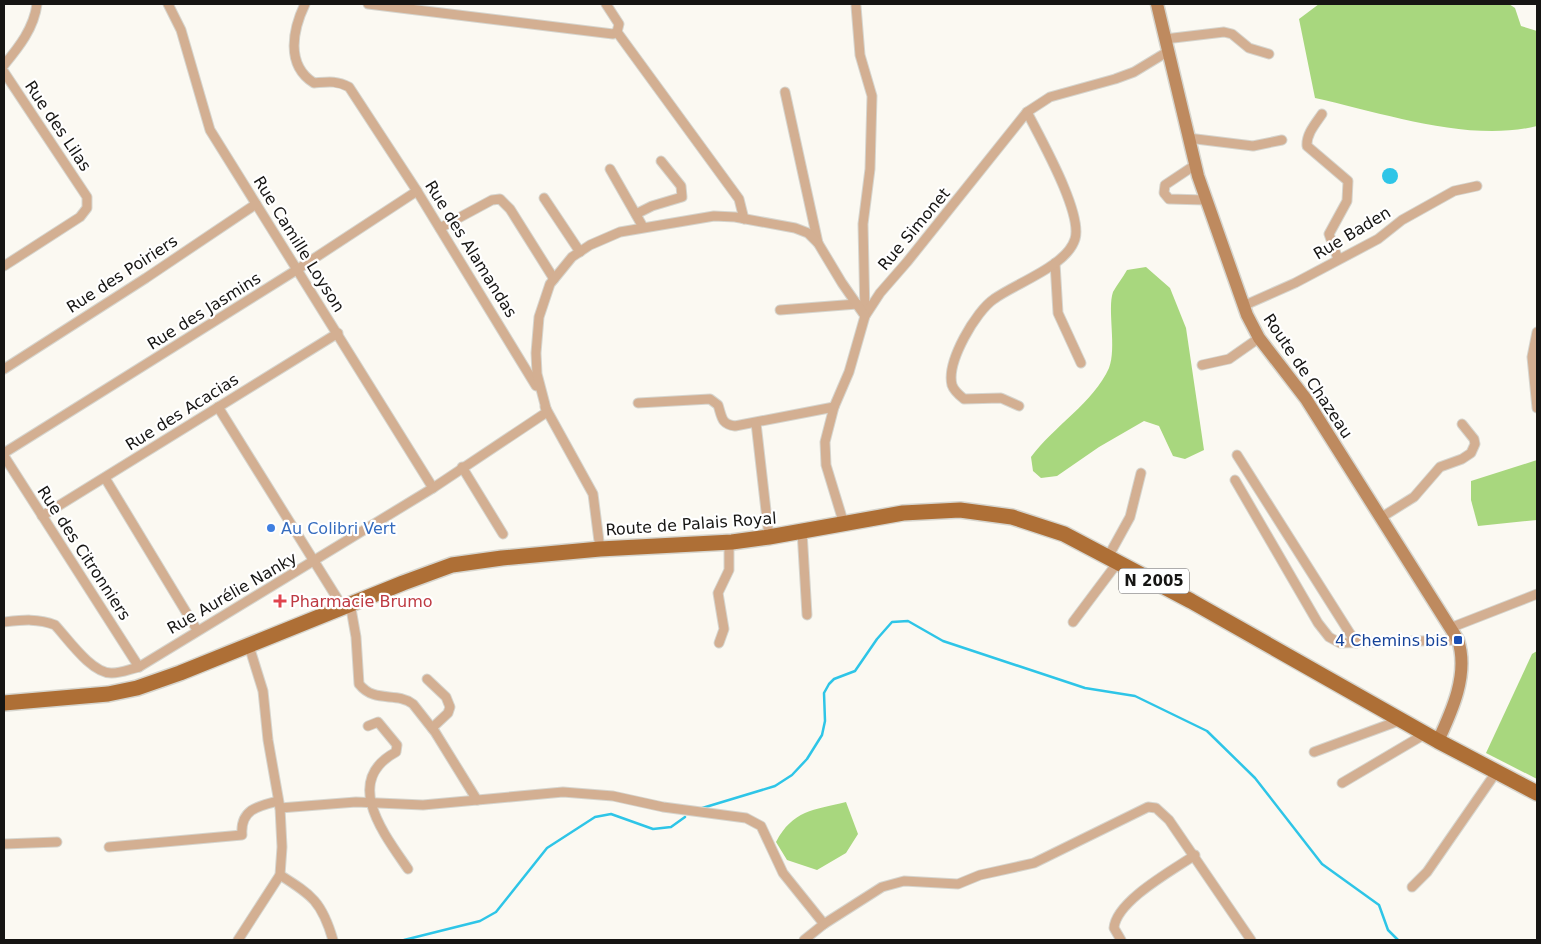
<svg xmlns="http://www.w3.org/2000/svg" width="1541" height="944" viewBox="0 0 1541 944" font-family="'DejaVu Sans',sans-serif">
<style>
.forest{fill:#a8d77e}
.water{fill:#2ec5e7}
.lines{fill:none;stroke-linecap:round;stroke-linejoin:round}
.stream{stroke:#2ec5e7;stroke-width:2.5}
.street-casing{stroke:#d6d5ce;stroke-width:11}
.secondary-casing{stroke:#d6d5ce;stroke-width:15}
.primary-casing{stroke:#d6d5ce;stroke-width:18}
.street{stroke:#d3af92;stroke-width:9}
.secondary{stroke:#be8a5f;stroke-width:12}
.primary{stroke:#ae6f36;stroke-width:15}
.shop-dot{fill:#3f7fe0;stroke:#fff;stroke-width:2}
.health-dot{fill:#e0444e;stroke:#fff;stroke-width:2}
.transit-dot{fill:#1a4fb4;stroke:#fff;stroke-width:2}
.labels{text-anchor:middle;dominant-baseline:central;stroke-width:4.5;stroke-linejoin:round;paint-order:stroke}
.shield{fill:#fff;stroke:#5c5b5a;stroke-width:1}
.shield-label{font-size:15px;font-weight:bold;fill:#161513}
.street-label{font-size:16px;fill:#161513;stroke:#fff}
.shop-label{font-size:16px;fill:#366cbe;stroke:#fff;text-anchor:start}
.health-label{font-size:16px;fill:#be3a42;stroke:#fff;text-anchor:start}
.transit-label{font-size:16px;fill:#164399;stroke:#fff;text-anchor:end}
</style>
<rect width="100%" height="100%" fill="#fbf9f2"/>
<g class="forest">
<path d="M1319,4H1509L1515,8L1521,26L1537,31V126C1469,143 1383,113 1315,98L1299,19Z"/>
<path d="M1146,267L1170,288L1186,328L1204,450L1185,459L1173,456L1159,426L1144,421L1099,447L1057,476L1041,478L1033,471L1031,457C1053,427 1094,402 1109,368C1117,348 1107,309 1113,292C1117,285 1123,277 1127,270Z"/>
<polygon points="1537,460 1537,520 1478,526 1471,500 1471,481"/>
<polygon points="1537,651 1537,779 1486,753 1532,654"/>
<path d="M846,802L858,834L846,853L817,870L787,860L776,842C793,810 813,810 846,802Z"/>
</g>
<circle class="water" cx="1390" cy="176" r="8"/>
<g class="lines">
<g class="stream">
<polyline points="699,809 775,786 792,775 807,759 822,735 825,721 824,693 829,684 834,679 855,671 877,639 892,622 908,621 943,641 1085,688 1135,696 1207,731 1255,778 1322,864 1379,905 1388,930 1398,940"/>
<polyline points="404,940 480,921 496,912 547,848 595,817 611,814 653,829 671,827 685,817"/>
</g>
<g class="street-casing">
<g id="street">
<polyline points="168,4 181,30 210,130 433,488"/>
<path d="M305,4C293,29 285,65 314,83C327,82 336,80 349,87L417,191L536,386"/>
<polyline points="368,4 613,34 617,32 619,24 606,4"/>
<polyline points="856,6 860,55 872,96 870,169 863,224 865,315"/>
<polyline points="617,32 739,199 744,219"/>
<polyline points="1165,39 1224,32 1232,34 1249,48 1269,54"/>
<path d="M4,65C19,47 34,28 37,4"/>
<polyline points="4,72 87,197 87,208 80,217 4,266"/>
<polyline points="785,92 818,243"/>
<path d="M1322,114C1316,123 1306,134 1307,146L1348,181L1347,201L1329,234L1338,259"/>
<polyline points="1188,138 1253,146 1282,140"/>
<polyline points="1195,165 1165,185 1164,193 1169,199 1205,200"/>
<polyline points="610,169 643,227"/>
<polyline points="544,198 580,252"/>
<polyline points="636,214 652,206 682,197 681,186 661,161"/>
<polyline points="440,228 492,200 500,199 510,209 554,279"/>
<polyline points="1055,263 1058,313 1081,363"/>
<polyline points="1243,306 1295,283 1378,239 1402,220 1454,191 1477,186"/>
<polyline points="780,310 857,304"/>
<polyline points="1537,332 1532,357 1537,408"/>
<polyline points="1202,365 1229,359 1259,338"/>
<polyline points="4,369 146,278 256,204"/>
<path d="M638,403L710,399L718,405C722,417 721,424 735,426L834,407"/>
<path d="M1019,406L1001,398L964,399C959,395 954,391 952,385C946,362 976,311 994,299C1016,283 1067,266 1075,239C1083,213 1040,138 1027,112"/>
<polyline points="218,407 342,606"/>
<polyline points="545,407 593,494 600,549"/>
<polyline points="756,423 769,537"/>
<polyline points="4,453 298,269 417,191"/>
<polyline points="1237,455 1356,643"/>
<polyline points="4,456 139,667"/>
<polyline points="462,467 503,534"/>
<polyline points="105,478 197,630"/>
<polyline points="1235,480 1318,623 1329,637 1340,643 1458,640"/>
<polyline points="42,516 338,333"/>
<polyline points="1382,517 1414,497 1440,467 1462,459 1471,453 1475,444 1474,439 1462,424"/>
<polyline points="844,524 826,465 825,442 834,407 849,372 865,316 880,293 907,262 1027,112 1050,97 1115,79 1134,72 1167,52"/>
<polyline points="802,531 807,615"/>
<polyline points="1108,557 1130,517 1141,473"/>
<path d="M350,603L356,637L359,684C375,704 396,691 413,704L435,732L477,800"/>
<path d="M4,622C22,620 38,618 55,625C68,639 92,674 112,673C121,673 130,669 139,667L433,488L547,412L537,374L536,353L539,317L550,284L572,257L590,245L620,232L714,216L735,217L795,228L808,233L818,243L842,283L865,316"/>
<polyline points="1073,622 1118,562"/>
<polyline points="1450,628 1537,594"/>
<polyline points="719,643 724,629 718,593 729,570 729,542"/>
<polyline points="427,679 446,697 450,707 448,713 432,728"/>
<path d="M368,726L378,722L397,745L396,752C342,781 384,834 408,869"/>
<polyline points="1314,752 1401,720"/>
<polyline points="1342,783 1425,734"/>
<polyline points="280,808 356,802 423,805 563,792 613,796 663,807 746,818 761,826 783,873 824,924"/>
<polyline points="4,844 57,842"/>
<path d="M109,847L242,835C240,810 257,806 278,801"/>
<path d="M280,875C312,895 322,902 333,940"/>
<polyline points="1412,887 1427,872 1497,771"/>
<polyline points="238,940 280,875 282,847 280,808 268,740 263,691 249,646"/>
<polyline points="804,940 824,924 882,887 904,881 958,884 980,875 1034,863 1148,807 1156,808 1169,820 1251,940"/>
<path d="M1121,940L1114,928C1116,901 1173,870 1195,855"/>
</g>
</g>
<g class="secondary-casing">
<path id="secondary" d="M1157,4L1198,176L1247,315L1259,338L1306,399L1458,640C1469,674 1452,711 1438,741"/>
</g>
<g class="primary-casing">
<polyline id="primary" points="4,703 108,694 137,688 180,673 403,583 452,565 502,558 600,549 732,542 769,537 903,513 960,510 1012,517 1064,534 1191,601 1438,741 1537,793"/>
</g>
<use href="#street" class="street"/>
<use href="#secondary" class="secondary"/>
<use href="#primary" class="primary"/>
</g>
<circle class="shop-dot" cx="271" cy="528" r="5"/>
<path class="health-dot" d="M277.5 593.5h5v5h5v5h-5v5h-5v-5h-5v-5h5z"/>
<rect class="transit-dot" x="1453" y="635" width="10" height="10" rx="2.5"/>
<g class="labels">
<rect class="shield" x="1119" y="568.5" width="70" height="25" rx="4"/>
<g class="shield-label">
<text x="1154" y="581">N 2005</text>
</g>
<g class="street-label">
<text transform="translate(58 126) rotate(56)">Rue des Lilas</text>
<text transform="translate(914 229) rotate(-50)">Rue Simonet</text>
<text transform="translate(1352 233) rotate(-31)">Rue Baden</text>
<text transform="translate(299 244) rotate(58)">Rue Camille Loyson</text>
<text transform="translate(471 249) rotate(58)">Rue des Alamandas</text>
<text transform="translate(122 274) rotate(-33)">Rue des Poiriers</text>
<text transform="translate(204 311) rotate(-32)">Rue des Jasmins</text>
<text transform="translate(1308 376) rotate(56)">Route de Chazeau</text>
<text transform="translate(182 412) rotate(-32)">Rue des Acacias</text>
<text transform="translate(691 524) rotate(-4)">Route de Palais Royal</text>
<text transform="translate(84 553) rotate(57)">Rue des Citronniers</text>
<text transform="translate(232 593) rotate(-30)">Rue Aurélie Nanky</text>
</g>
<g class="shop-label">
<text x="281" y="528">Au Colibri Vert</text>
</g>
<g class="health-label">
<text x="290" y="601">Pharmacie Brumo</text>
</g>
<g class="transit-label">
<text x="1448" y="640">4 Chemins bis</text>
</g>
</g>
<rect width="1541" height="944" fill="none" stroke="#161513" stroke-width="10"/>
</svg>
